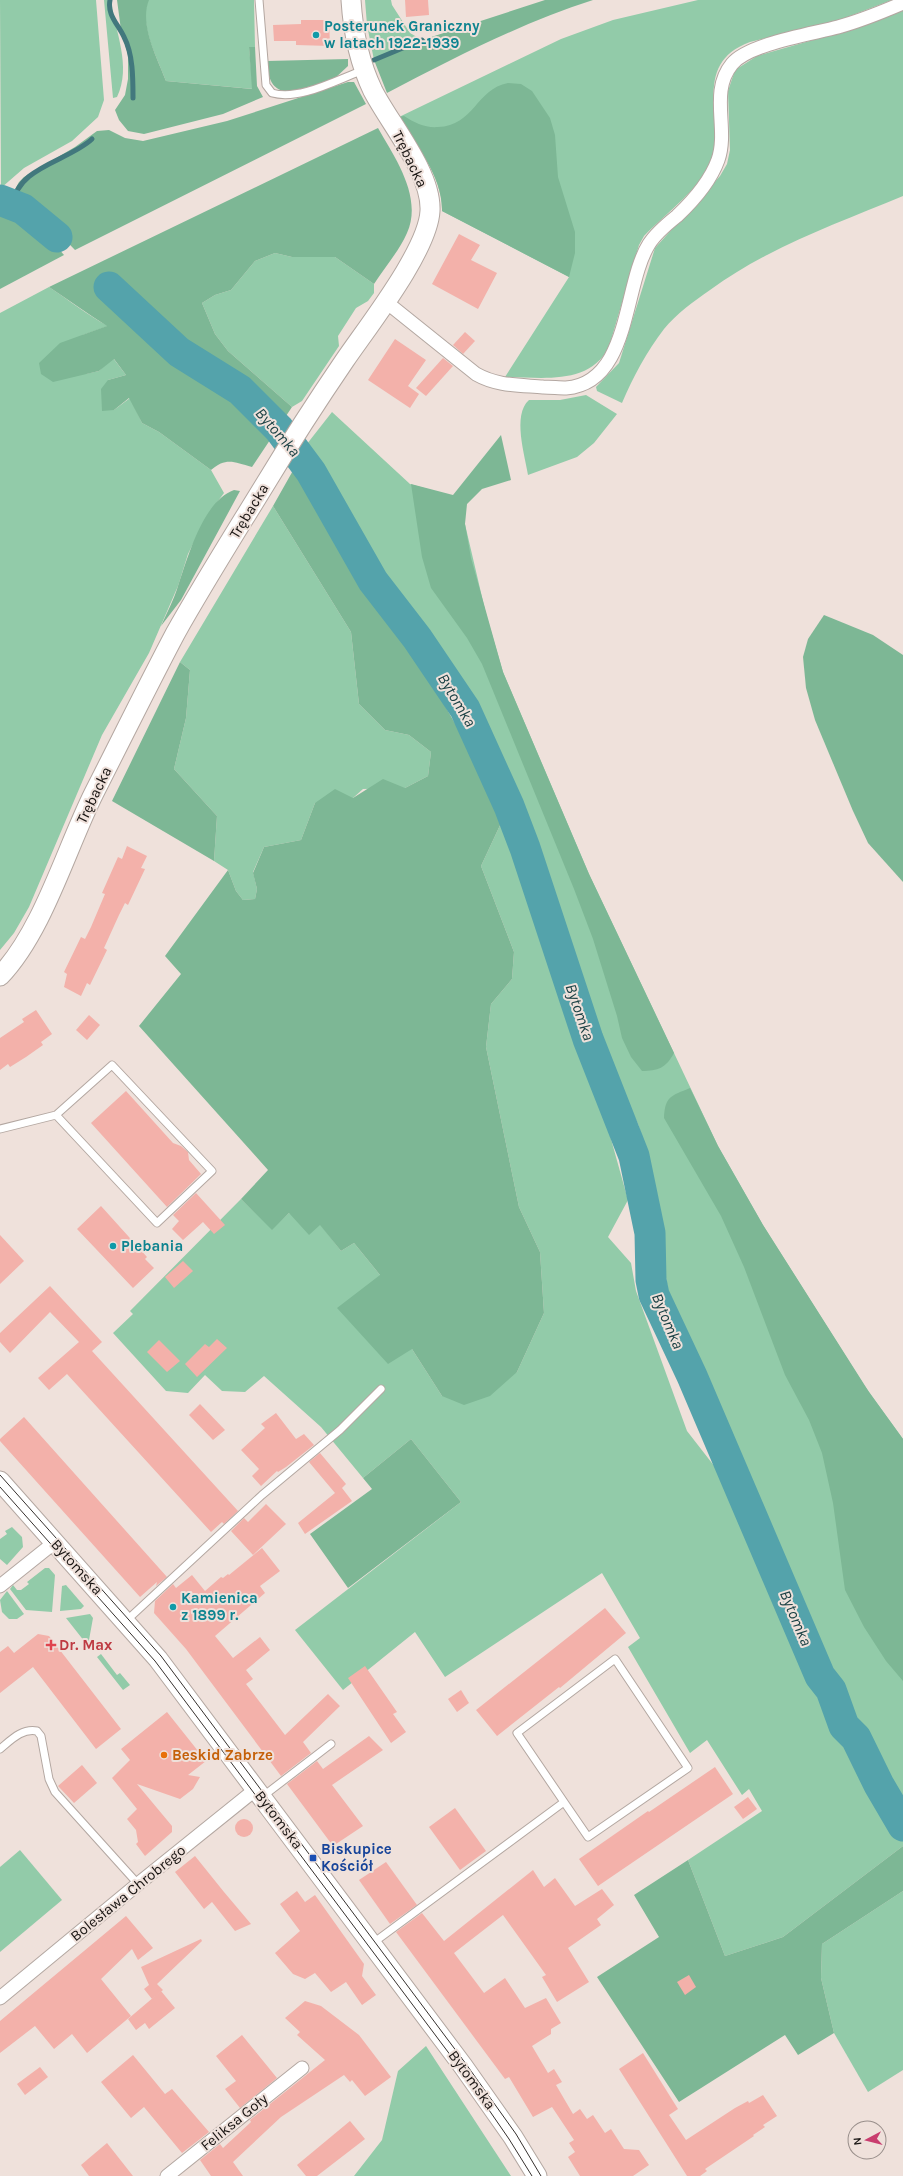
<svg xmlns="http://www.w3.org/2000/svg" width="903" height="2176" viewBox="0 0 903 2176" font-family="Karla,sans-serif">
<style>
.green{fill:#92cba9}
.forest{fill:#7db795}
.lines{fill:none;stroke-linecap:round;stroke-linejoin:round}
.stream{stroke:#42787d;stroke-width:5}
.river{stroke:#54a3ab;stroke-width:31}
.building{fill:#f3b1aa}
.lane-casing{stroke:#b3a7a1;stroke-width:9}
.street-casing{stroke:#b3a7a1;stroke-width:15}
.secondary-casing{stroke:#b3a7a1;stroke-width:21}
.lane{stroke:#fff;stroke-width:7}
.street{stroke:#fff;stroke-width:13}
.secondary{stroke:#fff;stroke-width:19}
.tram{stroke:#37322f;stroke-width:1}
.culture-dot{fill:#0f9aa8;stroke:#efe1db;stroke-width:1.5}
.health-dot{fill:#e0444e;stroke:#efe1db;stroke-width:1.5}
.food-dot{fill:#e8710a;stroke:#efe1db;stroke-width:1.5}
.transit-dot{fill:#1a4fb4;stroke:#efe1db;stroke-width:1.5}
.labels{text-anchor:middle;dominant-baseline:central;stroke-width:4;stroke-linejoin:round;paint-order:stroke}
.culture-label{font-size:15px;font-weight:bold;fill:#0d838f;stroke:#efe1db;text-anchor:start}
.street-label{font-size:15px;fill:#181412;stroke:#efe1db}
.health-label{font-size:15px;font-weight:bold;fill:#be3a42;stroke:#efe1db;text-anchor:start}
.food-label{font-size:15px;font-weight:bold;fill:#c56008;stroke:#efe1db;text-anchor:start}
.transit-label{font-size:15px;font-weight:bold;fill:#164399;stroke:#efe1db;text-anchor:start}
.water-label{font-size:16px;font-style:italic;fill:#1c4245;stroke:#efe1db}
</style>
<rect width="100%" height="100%" fill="#efe1db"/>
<g class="green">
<polygon points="0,0 96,0 104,100 98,117 72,141 24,168 1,188"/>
<path d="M104,0H111C115,32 132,66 117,97L113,98Z"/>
<path d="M148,0H254L255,47H249L253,89L166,81C157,57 139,25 148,0Z"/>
<polygon points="365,0 391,0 392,5 410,33 422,40 374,60 367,25"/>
<path d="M698,0H892L837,21L750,42C707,58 713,90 715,128C715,137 717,148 714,156C702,188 667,212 644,236L639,245L609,347C589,386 541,377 505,377L569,277L442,211C443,177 416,145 399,117L561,39L613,20Z"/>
<path d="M903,8V196C836,224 769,247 710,290C694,301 676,314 664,329C647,351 633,377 622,403L597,391L596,387L619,363L655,248L720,176L727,164L730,150L728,91L735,70L757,56L848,30Z"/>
<polygon points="275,253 292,257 335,257 374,284 374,293 368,301 356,308 338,336 339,346 302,401 292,407 228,351 215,334 202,303 215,295 231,290 255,261"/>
<path d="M49,287C69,300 87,315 108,326L83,335L85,374L99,371L113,358L126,375L108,380L114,410L130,398L142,423L159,432L211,470L224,493L207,516L188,554L178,586L149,653L102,735L29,907L14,933L0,950V313Z"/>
<path d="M586,395L617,414L594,443L577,457L528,475C525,455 512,415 529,400H560Z"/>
<polygon points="332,412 410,484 452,496 464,520 486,614 503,672 589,874 674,1053 718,1146 763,1225 864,1385 903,1439 903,1801 831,1672 672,1313 663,1260 658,1198 647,1151 638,1124 611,1069 558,910 505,781 468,702 424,639 379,579 349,521 303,449"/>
<polygon points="273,506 351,632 359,704 385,730 409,735 431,752 428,776 405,788 363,789 353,798 315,803 301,840 264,847 253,872 257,889 255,899 243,900 236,891 228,870 214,861 217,816 174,769 186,718 190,670 180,662"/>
<polygon points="502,821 592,1071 628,1200 608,1237 631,1263 636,1291 687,1431 715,1467 766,1561 787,1611 801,1661 863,1779 903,1841 903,1846 783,1937 725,1956 688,1860 762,1811 749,1789 742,1795 707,1740 690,1753 628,1647 640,1638 602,1573 445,1677 415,1632 343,1690 295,1630 461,1502 411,1439 363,1478 321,1427 264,1376 245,1392 222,1391 205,1375 188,1393 166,1391 113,1333 133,1314 130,1311 241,1199 272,1229 289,1213 320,1224 341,1251 354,1243 380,1275 412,1349 442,1396 517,1372 544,1313 540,1252 519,1207 486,1047 491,1004 512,979 514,952 481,866"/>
<polygon points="12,1527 22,1537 23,1547 7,1565 0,1559 0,1539 7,1534 5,1531"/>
<polygon points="45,1568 49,1568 55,1575 52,1612 26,1610 10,1589 13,1585 17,1590 21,1590 29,1584 27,1582"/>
<polygon points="66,1585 84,1606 81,1609 60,1611 62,1586"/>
<polygon points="7,1591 24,1614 17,1619 9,1619 2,1612 0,1600"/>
<polygon points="90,1614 93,1618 89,1640 96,1648 92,1651 66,1618"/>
<polygon points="101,1654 117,1675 120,1673 130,1685 123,1690 97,1657"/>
<polygon points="20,1850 62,1900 0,1952 0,1867"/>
<polygon points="903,1891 903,2070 868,2092 834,2033 821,1978 822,1944"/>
<polygon points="426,2046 511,2176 354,2176 382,2140 398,2071"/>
</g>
<g class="forest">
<path d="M117,0H149C139,24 157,57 166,81L252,89L249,47H255L257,86L263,97L223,114L144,134L128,131L119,120L115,110L125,95L128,79V55L121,30Z"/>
<path d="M545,0H593C521,23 454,58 387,93L374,60L422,40Z"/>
<path d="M348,59V66L333,80L290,92C271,91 268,78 267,61Z"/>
<path d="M348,82H354L366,104L75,250C56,230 35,209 10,199L19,182L24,177L75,147L97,131L109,130L125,138L143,141L227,121Z"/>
<path d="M508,83L521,84L532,91L550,118L555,135L558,177L575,232V253L569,277L442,211C443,177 416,145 399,117L404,116C415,123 425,128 438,127C474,126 476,89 508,83Z"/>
<path d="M378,128C395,158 423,197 407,233C399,251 385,267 374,284L335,257H292L275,253L255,261L231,290L215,295L202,303L215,334L228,351L292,407L252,467C234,462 226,457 211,470L159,432L142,423L129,398L114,410L102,411L101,389L108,380L126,375L114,359L99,371L53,382L41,374L39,363L60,343L107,326C88,314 69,300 49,287Z"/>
<path d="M0,210C27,214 47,235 64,255L0,289Z"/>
<path d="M501,435L511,480L482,489L467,504L465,524L471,558L503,672L589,874L674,1053C666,1068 658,1071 642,1071L631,1057L622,1038L617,1016L593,939L574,889L482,664L467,638L431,588L422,557L411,484L453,495Z"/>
<polygon points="295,467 372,596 436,690 474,757 502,821 481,866 514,952 512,979 491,1004 486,1047 519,1207 540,1252 544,1313 517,1372 490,1396 464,1405 442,1396 412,1349 388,1364 337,1308 380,1275 354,1243 341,1251 320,1225 309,1235 289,1213 272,1230 241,1199 268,1170 139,1026 181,974 165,956 228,870 236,891 243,900 255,899 257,889 253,873 264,847 301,840 315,803 335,789 353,798 383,779 405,788 428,776 431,752 409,735 385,730 359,704 351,632 273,506"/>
<path d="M234,490L240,491L181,600L161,626C167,613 174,599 178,586C188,557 203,501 234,490Z"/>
<polygon points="824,615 873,635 903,655 903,882 868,843 853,811 815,720 806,688 803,657 808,639"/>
<polygon points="180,662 190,670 186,718 174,769 217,816 214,861 112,801"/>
<path d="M690,1088L718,1146L763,1225L869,1392L903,1439V1681L886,1661L864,1627L845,1590L833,1503L822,1453L809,1420L785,1375L744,1267L721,1216L664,1118C665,1096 671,1096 690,1088Z"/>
<polygon points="411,1439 461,1502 348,1588 310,1534 372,1489 363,1478"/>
<polygon points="903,1846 903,1891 822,1944 821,1978 834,2033 798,2055 785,2035 679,2102 597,1977 659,1937 634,1895 688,1860 725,1956 783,1937"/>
</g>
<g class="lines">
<g class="stream">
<path d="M110,0C107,15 118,24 124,37C133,54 133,78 133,98"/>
<polyline points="374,60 422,40"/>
<path d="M13,205C16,167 69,161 92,139"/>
</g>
<g class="river">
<polyline points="0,200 23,209 57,237"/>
<polyline points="109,287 179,352 240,390 279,429 311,472 373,581 417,638 465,709 509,806 525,848 588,1039 634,1156 650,1233 651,1280 654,1295 692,1376 820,1676 831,1690 844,1726 856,1738 879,1785 903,1826"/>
</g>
</g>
<g class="building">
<polygon points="405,0 428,0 429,15 406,17"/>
<polygon points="301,20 329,20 330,46 296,45 296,41 274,41 273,25 301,24"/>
<polygon points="459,234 480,245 471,260 497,273 478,309 432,284"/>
<polygon points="465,332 475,341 463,354 453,345"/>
<polygon points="395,339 426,360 408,386 419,394 410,408 368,380"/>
<polygon points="443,358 453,366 426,396 416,388"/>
<polygon points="127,846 147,856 141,868 145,869 128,905 125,903 119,915 104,948 107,950 90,985 87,983 81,996 64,987 67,974 64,972 81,937 85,939 91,927 105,894 102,893 118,857 122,859"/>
<polygon points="36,1010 52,1034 41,1042 43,1045 26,1057 10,1067 8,1064 0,1070 0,1038 24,1022 22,1019"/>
<polygon points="89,1015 100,1025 87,1040 76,1030"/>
<polygon points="126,1091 173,1143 181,1146 188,1152 189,1160 201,1174 167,1207 91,1123"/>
<polygon points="196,1193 225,1225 214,1234 203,1222 183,1240 172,1229 179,1221 173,1215"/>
<polygon points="101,1206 147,1257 145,1259 154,1268 133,1288 77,1229"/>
<polygon points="0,1235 24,1261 0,1284"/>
<polygon points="183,1261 193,1271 174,1288 165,1277"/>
<polygon points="50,1286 102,1342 92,1351 238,1511 224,1524 222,1522 211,1532 67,1374 49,1390 38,1378 79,1342 50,1312 10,1353 0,1342 0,1333"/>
<polygon points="217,1339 227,1348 197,1377 185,1364 205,1344 209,1347"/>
<polygon points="159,1340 180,1361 167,1372 147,1352"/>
<polygon points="200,1404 225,1430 213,1440 189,1415"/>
<polygon points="276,1413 296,1439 304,1434 314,1445 286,1467 278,1472 277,1471 261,1486 252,1476 259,1469 241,1450 265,1428 261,1424"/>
<polygon points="24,1417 167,1577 156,1586 157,1582 140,1597 0,1441 0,1439"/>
<polygon points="320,1453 346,1484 342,1488 352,1501 305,1534 298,1523 335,1493 309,1462"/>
<polygon points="266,1504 286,1524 253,1555 231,1531 244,1518 248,1522"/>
<polygon points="262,1548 280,1571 260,1586 265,1593 215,1636 233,1658 260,1637 270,1650 246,1670 253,1679 246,1684 285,1735 328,1694 340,1706 303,1742 311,1753 281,1776 186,1649 154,1613 155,1601 173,1584 176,1588 192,1575 205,1591 221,1577 223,1578 228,1574 229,1575"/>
<polygon points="605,1608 626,1633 560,1688 559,1687 497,1736 476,1710"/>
<polygon points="38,1634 49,1636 121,1729 96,1749 33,1667 0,1693 0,1652 8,1646 14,1653"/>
<polygon points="365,1666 397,1712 393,1714 406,1732 391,1743 348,1678"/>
<polygon points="461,1690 469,1703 457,1712 448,1699"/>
<polygon points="167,1712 206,1761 188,1775 200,1777 193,1789 180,1799 137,1784 172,1826 172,1832 145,1856 136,1844 138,1842 136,1830 127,1819 137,1809 112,1778 130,1760 121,1749"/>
<polygon points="369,1736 383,1750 332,1785 363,1826 333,1846 287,1784 317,1761 323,1769"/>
<polygon points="82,1765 97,1783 74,1803 58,1786"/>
<polygon points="715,1767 733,1794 598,1886 579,1859 648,1811 649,1812"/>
<polygon points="748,1797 757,1809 743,1819 734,1807"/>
<polygon points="455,1808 486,1851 460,1870 429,1827"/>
<circle cx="244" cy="1828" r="9"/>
<polygon points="195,1856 224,1892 251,1924 235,1931 212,1902 204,1909 175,1872"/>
<polygon points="386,1862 417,1905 390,1924 359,1880"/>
<polygon points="533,1870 544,1887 555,1878 575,1906 602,1889 614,1905 597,1919 601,1925 568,1948 589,1982 557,2002 542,1977 546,1975 503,1915 454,1953 484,1993 505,1978 525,2008 546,1998 561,2023 551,2029 551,2034 532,2046 548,2073 554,2069 562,2082 556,2085 573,2114 580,2109 587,2119 593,2115 605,2133 611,2129 624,2149 639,2150 649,2165 633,2176 580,2176 568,2157 575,2152 569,2143 574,2140 552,2107 533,2117 509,2077 505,2079 396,1932 422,1913 444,1941"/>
<polygon points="297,1891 305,1902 315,1895 364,1964 362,1976 376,1995 362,2005 346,1982 331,1992 315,1973 305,1979 293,1974 275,1953 300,1931 280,1904"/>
<polygon points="126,1916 153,1948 138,1960 132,1949 101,1979 131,2016 87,2053 72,2034 54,2049 35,2026 0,2053 0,2021"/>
<polygon points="201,1939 202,1941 157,1984 163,1990 152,1999 144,1989 149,1985 141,1967"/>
<polygon points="689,1975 696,1987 685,1995 677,1982"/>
<polygon points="161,1991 175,2008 149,2029 145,2023 136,2030 128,2019"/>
<polygon points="305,2001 321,2006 359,2035 391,2077 365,2096 352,2080 350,2082 344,2075 281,2117 233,2162 243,2176 211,2176 200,2160 220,2144 223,2148 251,2122 250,2120 325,2060 297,2035 300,2032 285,2018"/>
<polygon points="242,2035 277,2078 240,2108 225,2089 236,2081 216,2056"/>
<polygon points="643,2053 678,2109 669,2115 686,2140 735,2108 748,2101 749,2103 763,2095 777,2116 763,2125 765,2127 753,2135 754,2136 705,2169 707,2171 700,2176 687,2176 619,2069"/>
<polygon points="133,2055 165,2094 172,2089 209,2132 182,2153 144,2107 131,2118 101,2082"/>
<polygon points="40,2067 48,2077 25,2095 17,2084"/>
<polygon points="350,2121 365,2139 317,2176 306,2176 297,2165"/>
<polygon points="107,2143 133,2176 89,2176 81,2165"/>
</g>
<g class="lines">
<g class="lane-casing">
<g id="lane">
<path d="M259,0L266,85L272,93C300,101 338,79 364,70"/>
<polyline points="0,1129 56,1115 112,1065 212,1171 157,1223 56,1115"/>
<polyline points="126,1621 262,1495 340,1430 381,1389"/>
<path d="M0,1749C11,1740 22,1728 37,1731L41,1736L49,1779L55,1792L138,1884"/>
<polyline points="262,1797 331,1744"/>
<polyline points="373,1943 564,1802 588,1837 688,1768 615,1659 517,1733 564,1802"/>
</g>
</g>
<g class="street-casing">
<g id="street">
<path d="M385,301L476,374C497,386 519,385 543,387C551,387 559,388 566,388C631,383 623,285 649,244C656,233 667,224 677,216C694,200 710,182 718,160C729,129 709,92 732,64C748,44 812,34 838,27C860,21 882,12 903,3"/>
<polyline points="0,1586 55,1542"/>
<polyline points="0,1998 138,1884 256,1789"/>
<polyline points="167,2176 302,2068"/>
</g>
</g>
<g class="secondary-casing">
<g id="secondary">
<path d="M0,976C43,931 66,849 94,793C121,740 147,687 175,634C203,584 234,535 264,486C290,443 317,401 345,360C369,325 428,250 430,211C432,173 390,124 373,91C359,62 353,32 351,0"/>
<polyline points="0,1481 158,1659 463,2066 513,2137 537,2176"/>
</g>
</g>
<use href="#lane" class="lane"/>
<use href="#street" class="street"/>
<use href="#secondary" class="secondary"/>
<g class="tram">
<polyline points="0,1475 161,1656 466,2064 516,2134 541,2176"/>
<polyline points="0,1487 155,1661 460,2068 509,2139 532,2176"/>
</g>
</g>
<g class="culture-dot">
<circle cx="316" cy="35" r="4"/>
<circle cx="113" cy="1246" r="4"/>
<circle cx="173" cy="1607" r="4"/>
</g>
<path class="health-dot" d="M49 1639h4v4h4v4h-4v4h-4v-4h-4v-4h4z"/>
<circle class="food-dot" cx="164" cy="1755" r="4"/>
<rect class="transit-dot" x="309" y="1854" width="8" height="8" rx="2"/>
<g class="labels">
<g class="culture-label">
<text x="324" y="26">Posterunek Graniczny<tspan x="324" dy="17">w latach 1922-1939</tspan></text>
<text x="121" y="1246">Plebania</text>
<text x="181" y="1598">Kamienica<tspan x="181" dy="17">z 1899 r.</tspan></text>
</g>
<g class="street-label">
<text transform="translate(410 159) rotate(64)">Trębacka</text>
<text transform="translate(249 511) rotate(-59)">Trębacka</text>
<text transform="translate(94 795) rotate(-64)">Trębacka</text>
<text transform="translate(77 1567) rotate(48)">Bytomska</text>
<text transform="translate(279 1820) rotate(53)">Bytomska</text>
<text transform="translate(128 1893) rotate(-39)">Bolesława Chrobrego</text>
<text transform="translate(472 2080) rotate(54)">Bytomska</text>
<text transform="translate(234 2122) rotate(-39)">Feliksa Goły</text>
</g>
<g class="health-label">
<text x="59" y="1645">Dr. Max</text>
</g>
<g class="food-label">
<text x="172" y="1755">Beskid Zabrze</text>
</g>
<g class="transit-label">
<text x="321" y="1849">Biskupice<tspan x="321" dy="17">Kościół</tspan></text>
</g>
<g class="water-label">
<text transform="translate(278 432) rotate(49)">Bytomka</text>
<text transform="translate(457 700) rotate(59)">Bytomka</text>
<text transform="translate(580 1012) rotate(71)">Bytomka</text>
<text transform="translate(668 1321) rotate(67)">Bytomka</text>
<text transform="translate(796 1618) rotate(67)">Bytomka</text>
</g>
</g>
<g transform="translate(867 2140) rotate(263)"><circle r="19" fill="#efe1db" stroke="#998f8b"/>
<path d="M0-3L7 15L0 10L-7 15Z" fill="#c93d6e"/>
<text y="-6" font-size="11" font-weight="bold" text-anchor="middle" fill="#181412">N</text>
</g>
</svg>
